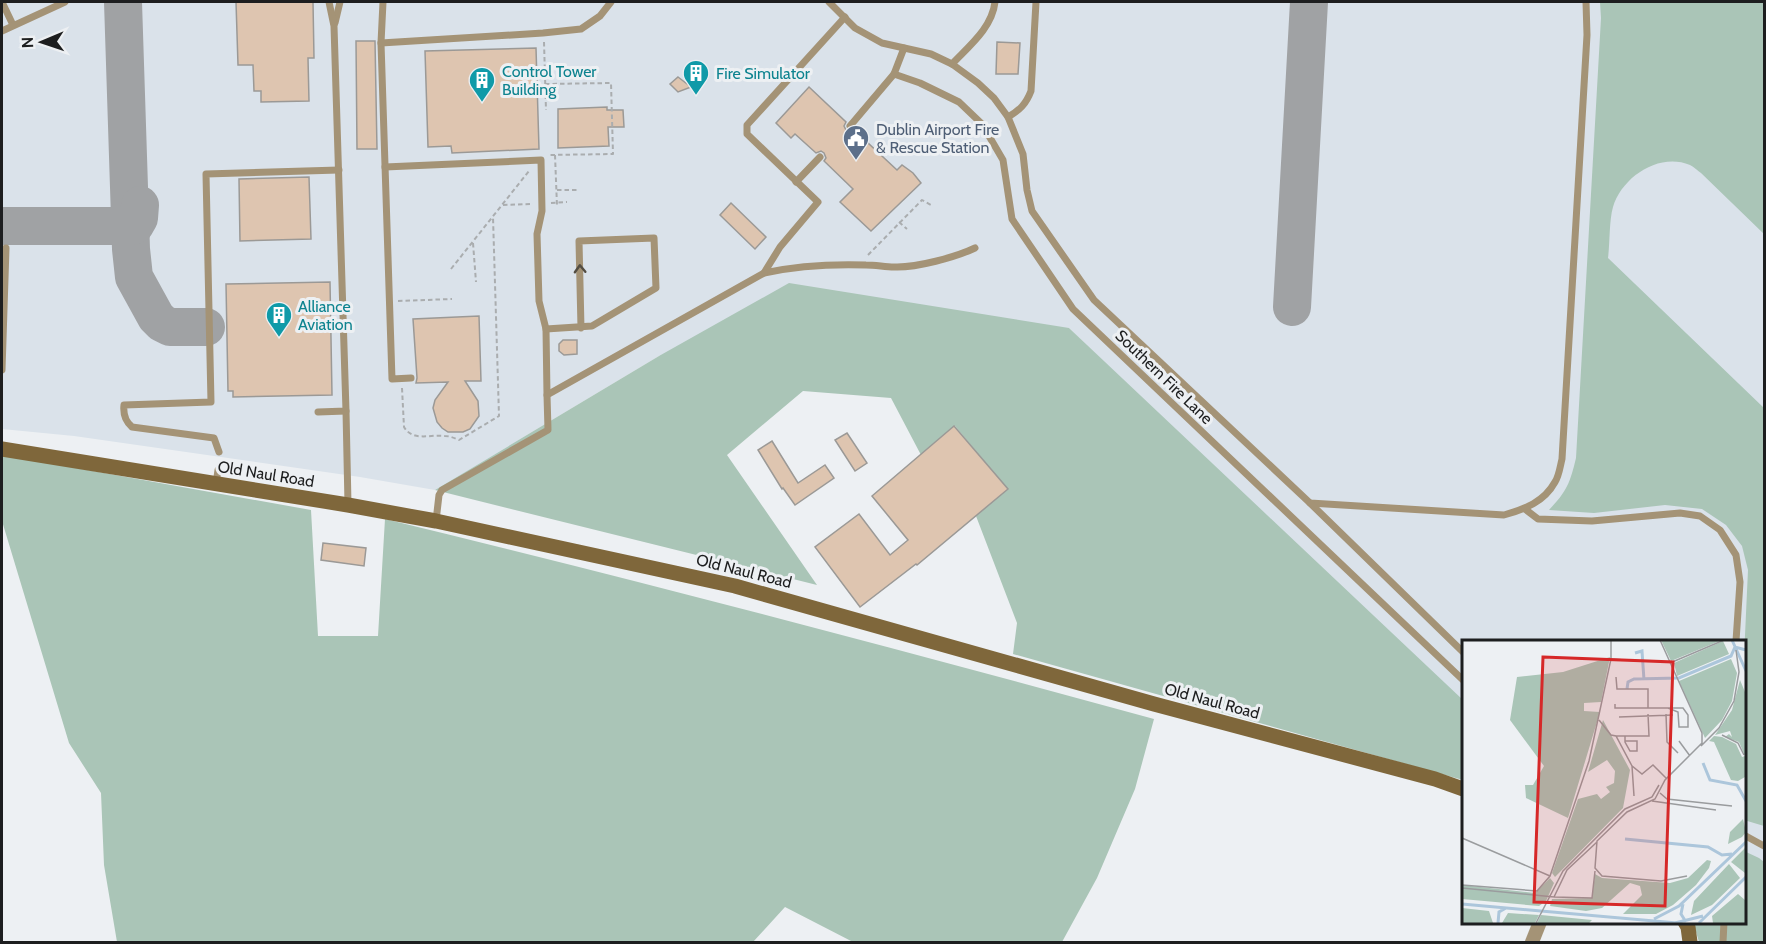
<svg xmlns="http://www.w3.org/2000/svg" width="1766" height="944" viewBox="0 0 1766 944" font-family="Cabin,sans-serif">
<style>
.built{fill:#dae2ea}
.green{fill:#aac5b7}
.lines{fill:none;stroke-linecap:round;stroke-linejoin:round}
.taxiway{stroke:#a0a2a4;stroke-width:38}
.building{fill:#dec5b0;stroke:#9b9996;stroke-width:1.5}
.path{stroke:#aaadaf;stroke-width:2;stroke-dasharray:4.5 3;stroke-linecap:butt}
.lane{stroke:#a49376;stroke-width:7}
.street{stroke:#a49376;stroke-width:14}
.secondary{stroke:#7f673b;stroke-width:15}
.oneway{stroke:#534d42}
.labels{text-anchor:middle;dominant-baseline:central;stroke-width:6;stroke-linejoin:round;paint-order:stroke}
.culture-label{font-size:16px;fill:#0d838f;stroke:#edf0f3;text-anchor:start}
.service-label{font-size:16px;fill:#4e5e75;stroke:#edf0f3;text-anchor:start}
.street-label{font-size:16px;fill:#1d1e1f;stroke:#edf0f3}
.inset-river{fill:none;stroke:#acc6db;stroke-width:3}
.inset-road{fill:none;stroke:#9a9c9e;stroke-width:1.5}
.view{fill:#d62828;fill-opacity:0.15;stroke:#d62828;stroke-width:3}
.inset-edge{fill:none;stroke:#1d1e1f;stroke-width:3}
</style>
<rect width="100%" height="100%" fill="#edf0f3"/>
<polygon class="built" points="2,2 1764,2 1764,942 1744,922 1744,641 1463,641 1463,709 1069,328 659,356 435,490 360,477 74,436 2,429"/>
<g class="green">
<path d="M1600,2H1764V234L1701,173C1698,171 1694,167 1690,165C1659,152 1622,177 1613,207C1609,221 1610,243 1608,258L1764,408V826L1744,820V657L1748,570L1742,546L1726,525L1702,509L1665,505L1594,513L1549,510C1567,491 1570,483 1576,458L1601,18Z"/>
<polygon points="789,283 1069,328 1463,700 1463,780 1013,654 1017,623 976,516 1007,489 955,426 921,455 891,398 803,391 727,455 817,585 435,490 659,356"/>
<path d="M2,456L15,457L311,510L318,636H378L385,519C642,581 898,649 1154,719L1135,789L1097,878L1062,942H853L785,907L753,942H117L104,865L101,793L69,743L2,521Z"/>
<polygon points="1744,851 1759,858 1764,862 1764,942 1699,942 1693,922 1744,922"/>
</g>
<g class="lines">
<g class="taxiway">
<polyline points="123,2 131,249 134,277 156,317 162,323 170,327 206,327"/>
<polyline points="2,226 131,226 135,225 139,218 140,205"/>
<polyline points="1292,307 1309,2"/>
</g>
</g>
<g class="building">
<polygon points="236,2 313,2 314,58 308,58 309,101 261,102 261,91 254,91 253,65 238,65"/>
<polygon points="356,41 375,41 377,149 357,149"/>
<polygon points="997,42 1020,43 1018,74 996,74"/>
<polygon points="536,48 539,149 452,153 451,146 428,147 425,51"/>
<polygon points="678,77 691,87 678,92 670,84"/>
<polygon points="809,87 846,122 844,126 846,130 850,132 854,130 897,170 902,165 913,173 921,183 871,231 840,202 853,189 824,161 826,158 824,153 821,151 816,153 795,134 791,138 776,123"/>
<polygon points="607,107 607,110 623,110 624,127 608,127 609,146 558,148 558,109"/>
<polygon points="309,177 311,239 240,241 239,179"/>
<polygon points="731,203 766,237 755,249 720,215"/>
<polygon points="330,282 332,395 233,397 233,391 228,391 226,284"/>
<polygon points="479,316 481,381 465,381 478,401 479,416 470,429 463,432 448,432 442,428 437,422 433,408 435,400 448,382 416,383 417,378 413,319"/>
<polygon points="563,340 577,340 577,354 564,355 559,351 559,344"/>
<polygon points="954,426 1008,489 917,565 916,564 860,607 815,547 859,514 890,555 908,540 872,496"/>
<polygon points="847,433 867,463 855,471 835,440"/>
<polygon points="772,441 798,483 825,465 834,478 795,505 783,488 782,489 758,450"/>
<polygon points="323,543 366,548 364,566 321,560"/>
</g>
<g class="lines">
<g class="path">
<polyline points="544,42 546,110"/>
<polyline points="545,84 611,83 613,154 549,155"/>
<polyline points="555,155 557,206"/>
<polyline points="557,190 579,190"/>
<polyline points="551,203 567,202"/>
<polyline points="503,205 533,204"/>
<polyline points="899,222 907,229"/>
<polyline points="473,243 476,282"/>
<polyline points="868,255 922,200 931,205"/>
<polyline points="451,269 529,171"/>
<polyline points="398,301 452,299"/>
<path d="M402,388L404,427C413,442 430,434 445,436C450,436 454,438 459,440L499,416L493,217"/>
</g>
<g class="lane">
<polyline points="2,2 13,25"/>
<polyline points="383,2 381,43 392,379 411,378"/>
<path d="M829,2L855,28L882,43L931,54L952,64L978,83L994,98L1008,117L1023,154L1027,190L1032,211L1094,300L1310,503L1504,515C1525,509 1544,502 1555,482C1559,476 1560,467 1562,459L1587,35L1586,2"/>
<path d="M845,17L747,125V134L818,202L780,247L764,273C796,266 834,264 866,265C876,265 885,267 894,267C916,268 956,257 975,248"/>
<polyline points="335,23 340,2"/>
<polyline points="2,31 65,2"/>
<polyline points="381,43 543,33 581,29 600,16 611,2"/>
<path d="M952,64C969,46 992,28 995,2"/>
<polyline points="894,74 920,83 959,102 982,124 1003,160 1012,219 1073,309 1463,680"/>
<path d="M1008,117C1020,110 1026,104 1031,91L1036,2"/>
<polyline points="850,126 894,74 904,48"/>
<polyline points="385,167 541,160 542,211 537,234 539,301 546,329 547,395"/>
<polyline points="796,182 820,157"/>
<polyline points="546,329 592,326 656,288 654,238 579,241 581,328"/>
<polyline points="2,370 6,248"/>
<polyline points="346,411 348,504"/>
<polyline points="318,412 346,411 334,26 329,2"/>
<path d="M219,452L214,438L132,427C125,421 123,414 124,405L211,402L206,174L339,170"/>
<polyline points="216,484 218,470"/>
<polyline points="1310,503 1463,652"/>
<polyline points="1525,509 1538,519 1592,521 1680,513 1700,516 1720,530 1736,555 1740,582 1736,641"/>
<polyline points="436,521 439,495 442,490 548,430 547,395 764,273"/>
<polyline points="1744,835 1764,846"/>
<polyline points="1723,942 1724,922"/>
</g>
<polyline class="street" points="1532,942 1540,922"/>
<g class="secondary">
<polyline points="2,449 348,505 436,521 735,586 1154,704 1435,779 1463,789"/>
<polyline points="1685,922 1688,927 1690,942"/>
</g>
</g>
<defs><path id="oneway-chevron" d="M-2-3.5L2.5 0L-2 3.5" fill="none" stroke-width="1.6" stroke-linecap="round" stroke-linejoin="round" transform="scale(1.5)"/></defs>
<use class="oneway" href="#oneway-chevron" transform="translate(580 269) rotate(-92)"/>
<defs>
<g id="building-pin" transform="scale(1.35)"><path d="M0 17L-7.5 6A9.5 9.5 0 1 1 7.5 6Z" fill="#0f9aa8" stroke="#edf0f3"/><path d="M-4-6H4V6H1V3H-1V6H-4ZM-2.5-4.3h1.7v1.8h-1.7ZM.8-4.3h1.7v1.8H.8ZM-2.5-1h1.7V.8h-1.7ZM.8-1h1.7V.8H.8Z" fill="#fff"/></g>
<g id="civic-pin" transform="scale(1.35)"><path d="M0 17L-7.5 6A9.5 9.5 0 1 1 7.5 6Z" fill="#5c6f8a" stroke="#edf0f3"/><path d="M-.6-6.5H3V-4.5H.6V-3L4-1V1h2V6H-6V1h2V-1L-.6-3ZM-1.2 2.5V6h2.4V2.5Z" fill="#fff"/></g>
</defs>
<g fill-rule="evenodd">
<use href="#building-pin" x="696" y="73"/>
<use href="#building-pin" x="482" y="80"/>
<use href="#civic-pin" x="856" y="138"/>
<use href="#building-pin" x="279" y="315"/>
</g>
<g class="labels">
<g class="culture-label">
<text x="502" y="71">Control Tower<tspan x="502" dy="18">Building</tspan></text>
<text x="716" y="73">Fire Simulator</text>
<text x="298" y="306">Alliance<tspan x="298" dy="18">Aviation</tspan></text>
</g>
<g class="service-label">
<text x="876" y="129">Dublin Airport Fire<tspan x="876" dy="18">&amp; Rescue Station</tspan></text>
</g>
<g class="street-label">
<text transform="translate(1164 377) rotate(44)">Southern Fire Lane</text>
<text transform="translate(266 474) rotate(9)">Old Naul Road</text>
<text transform="translate(744 571) rotate(14)">Old Naul Road</text>
<text transform="translate(1212 701) rotate(15)">Old Naul Road</text>
</g>
</g>
<g transform="translate(1462 640)">
<rect width="284" height="284" fill="#edf0f3"/>
<path d="M199,0H260L209,21ZM261,1L267,14L215,36L212,23ZM148,17L139,62L122,63V71L138,72L106,178L64,158L63,145H71L82,126L48,80L55,37L101,32ZM269,19L275,33L270,61L260,80L243,98L217,41ZM278,40L283,52V137L276,141L269,140L252,102L247,101L252,96L260,97L274,104L280,117L283,116L277,102L263,97L267,94L270,97L268,91L253,95L270,70ZM141,80L168,130L161,168L93,237L90,233L116,159L135,154L139,159L148,152L144,147L152,143L153,131L145,120L126,132ZM281,179L284,192L280,197L266,204L268,192ZM283,208L284,233H283L269,222ZM245,220L249,221L247,228L234,245L211,265L194,274H161L180,255L178,246L168,243L140,268L124,271L88,266L90,259L130,258L133,234L140,238L208,243L226,238ZM267,224L278,238L250,265L229,275L232,261ZM88,238L92,243L84,261L77,266L0,259V245L73,253ZM276,254L283,260V283H251L250,276ZM0,268L27,271L31,283H0ZM46,273L60,274L77,275L73,283H40ZM79,275L130,280L127,283H75Z" fill="#aac5b7"/>
<path class="inset-river" d="M270,0L284,31M173,13L180,11L182,40M165,49L166,42L172,39L217,38L269,16L273,7L284,10M241,123L248,140L275,145L284,161M163,199L246,207L260,215L270,214M0,264L215,283M221,264L219,274L224,282M192,279L217,266L284,202M36,283L37,272L44,268M213,283L241,276M237,283L284,237"/>
<path class="inset-road" d="M198,0L240,93V103L203,140L193,159L165,172L135,201L133,228L140,236L199,241L225,236M149,19L177,21M208,23L262,0M154,37L155,49H186V68M153,64V68H221L226,75V87H217L216,72L206,68M204,74L205,102L216,113M157,77L211,75M137,80L149,95L154,96L170,126M260,95L276,103L282,115M154,96H187L186,74M163,101H175V111H168L163,102V96M217,101L228,116M239,106L257,88L272,61L277,32L274,10M198,153L205,159L270,166M172,156L170,126L180,134L191,125L205,139M190,161L254,170M0,198L88,236M0,245L75,251L88,236L127,121L149,19V0M0,248L92,257L105,230L135,202M92,257L130,258L133,231M74,283L101,231L163,169L190,157L197,145"/>
<path class="view" d="M81,17L211,22L203,266L72,262Z"/>
<rect width="284" height="284" class="inset-edge"/>
</g>
<rect width="1766" height="944" fill="none" stroke="#1d1e1f" stroke-width="6"/>
<g transform="translate(42 42) rotate(268)" stroke="#edf0f3" stroke-width="4.5" paint-order="stroke">
<path d="M0-4.5L10 22L0 15L-10 22Z" fill="#1d1e1f"/>
<text y="-9" font-size="16" font-weight="bold" text-anchor="middle" fill="#1d1e1f">N</text>
</g>
</svg>
